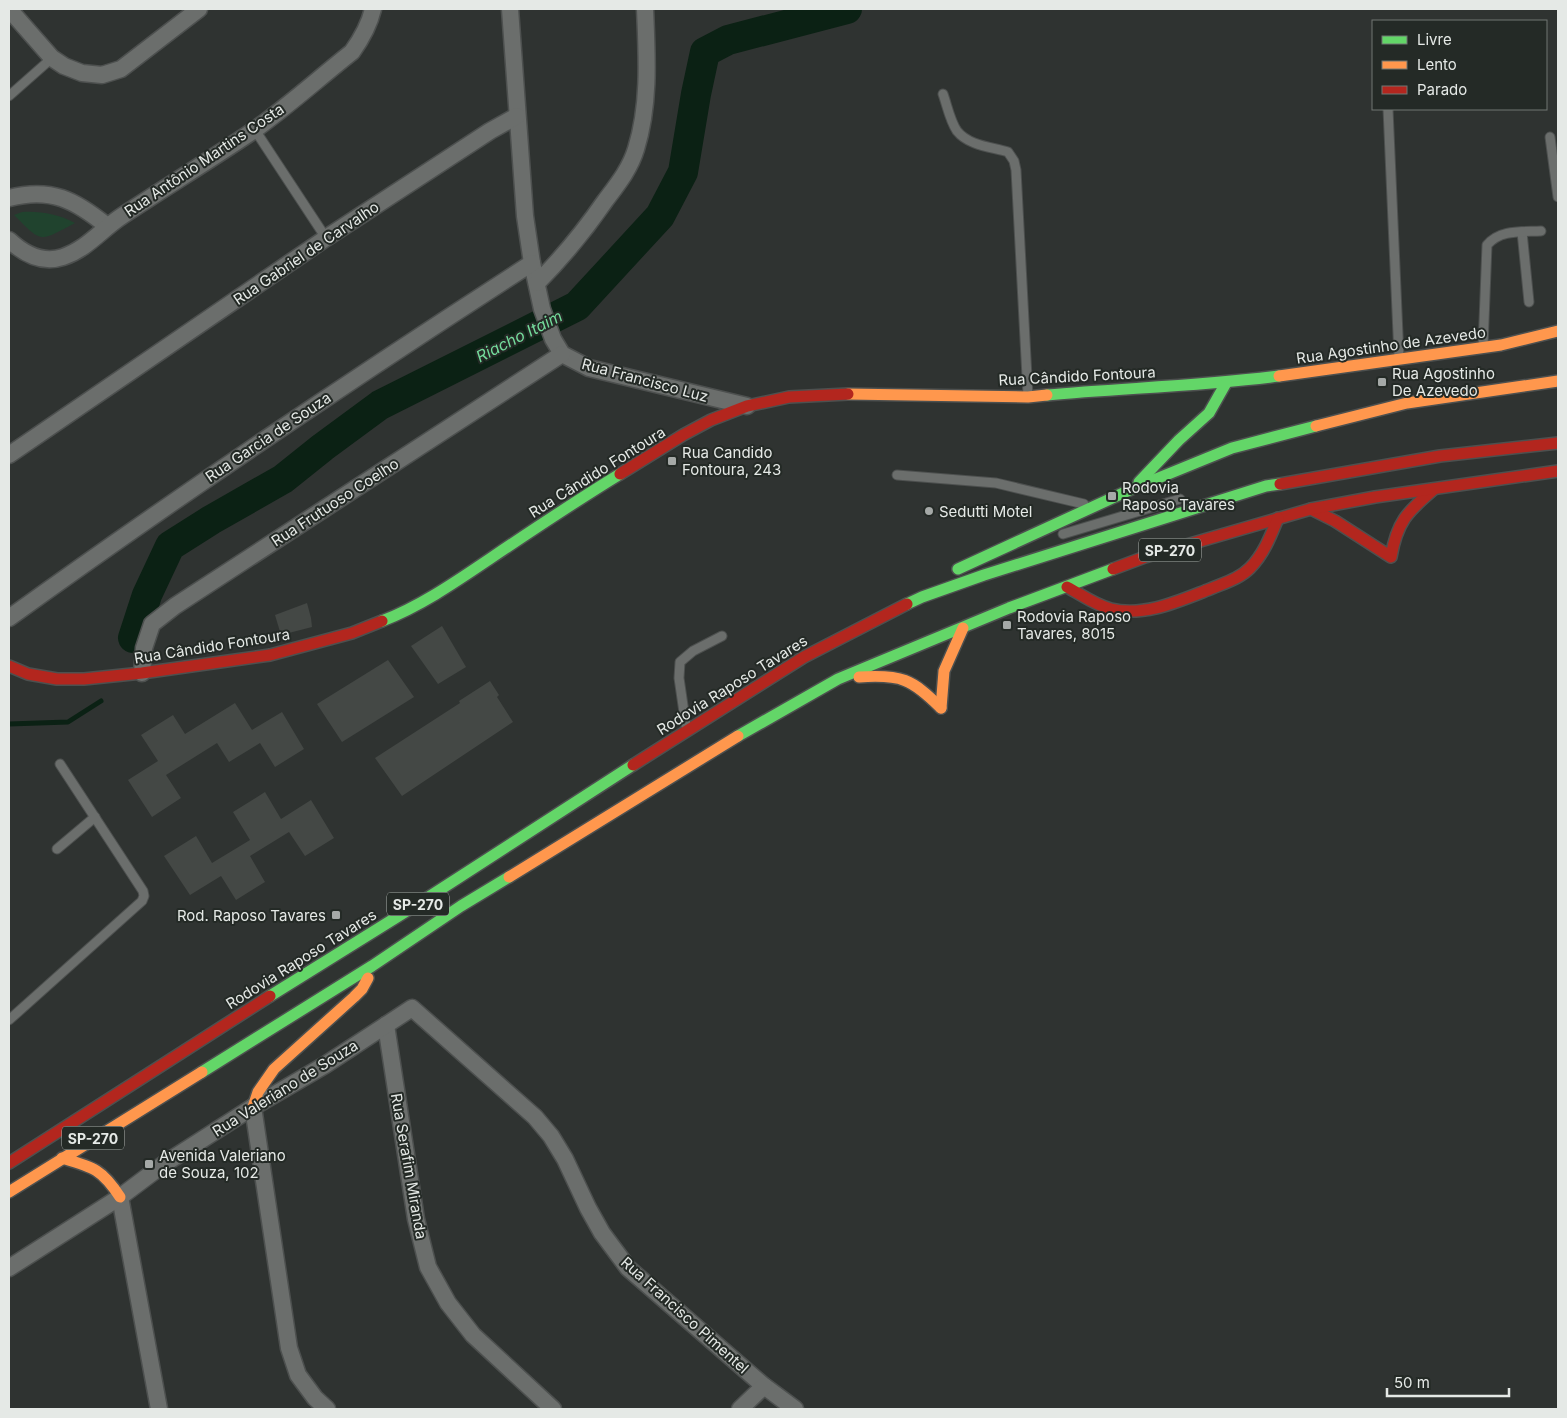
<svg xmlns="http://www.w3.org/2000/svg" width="1567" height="1418" viewBox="0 0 1567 1418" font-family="Inter,sans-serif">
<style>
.green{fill:#20432e}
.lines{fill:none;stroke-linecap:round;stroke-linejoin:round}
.stream{stroke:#0b2114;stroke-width:5}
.river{stroke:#0b2114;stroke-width:30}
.building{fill:#444845}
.lane-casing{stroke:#4d504f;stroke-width:11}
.street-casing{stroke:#4d504f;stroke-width:19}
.fast-casing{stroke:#4d504f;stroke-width:14}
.slow-casing{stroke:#4d504f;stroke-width:14}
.jam-casing{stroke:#4d504f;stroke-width:14}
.lane{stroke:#6b6e6c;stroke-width:9}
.street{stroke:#6b6e6c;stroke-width:16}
.fast{stroke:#63d668;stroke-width:11}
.slow{stroke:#ff974d;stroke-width:11}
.jam{stroke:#b3261e;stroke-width:11}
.poi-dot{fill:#a5a9a7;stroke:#242a26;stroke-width:2}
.labels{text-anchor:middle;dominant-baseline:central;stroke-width:4;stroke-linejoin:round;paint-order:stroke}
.shield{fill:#242a26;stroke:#abb0ac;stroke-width:1}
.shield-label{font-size:14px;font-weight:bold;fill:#e5e9e6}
.street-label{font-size:15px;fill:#e5e9e6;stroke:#242a26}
.poi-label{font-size:15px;fill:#e5e9e6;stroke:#242a26;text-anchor:start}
.water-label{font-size:16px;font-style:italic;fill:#74dc9c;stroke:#242a26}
</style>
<rect width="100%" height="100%" fill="#2f3331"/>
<path class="green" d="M22,212C41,211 58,214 75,223C39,242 43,244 14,215Z"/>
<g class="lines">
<polyline class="stream" points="9,724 68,722 101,701"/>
<polyline class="river" points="133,638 147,595 170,546 211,520 283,479 323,447 380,405 577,306 660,216 683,172 696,94 705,52 728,40 847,9"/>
</g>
<g class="building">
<polygon points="307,603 311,618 312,627 281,635 275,615"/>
<polygon points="442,626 466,667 438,684 411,646"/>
<polygon points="388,660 414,697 342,742 317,704"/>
<polygon points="490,681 499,695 497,697 513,722 402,796 375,758 460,703 459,701"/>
<polygon points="235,703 252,730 282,712 304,749 275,767 260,743 229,762 217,743 166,775 181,798 152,817 128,780 158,761 141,735 173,715 185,734"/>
<polygon points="265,792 281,819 311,800 334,838 305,856 289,832 250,856 265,882 236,900 221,876 190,895 164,856 196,836 212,863 250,840 233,812"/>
</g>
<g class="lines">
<g class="lane-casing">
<g id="lane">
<path d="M943,94C947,105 950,121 957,131C969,146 992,147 1008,152L1014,161L1016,170L1028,396"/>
<polyline points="9,96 52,58"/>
<polyline points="1388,109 1399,357"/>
<polyline points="255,130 326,238"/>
<polyline points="1550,137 1558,197"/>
<polyline points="1522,232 1529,302"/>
<path d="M1483,347L1487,245C1500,229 1522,232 1541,231"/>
<polyline points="897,475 996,483 1084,504"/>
<polyline points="1063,534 1180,499"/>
<polyline points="686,726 679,678 680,662 693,651 722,636"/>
<polyline points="57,849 95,817"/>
<polyline points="9,1020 142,901 144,896 143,891 60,764"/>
</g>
</g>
<g class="street-casing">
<g id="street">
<polyline points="9,9 52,58 64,66 82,73 102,75 121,69 199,9"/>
<polyline points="510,9 525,216 532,263 542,309 553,339 562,354 589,368 747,406"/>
<path d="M9,198C51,187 75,200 107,226"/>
<path d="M9,240C24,254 42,264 63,257C87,249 102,229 122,216C166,187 210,160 253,131C287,107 319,78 352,52C362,38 369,26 373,9"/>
<path d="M537,283C562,258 585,230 605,201C617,185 630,169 636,149C650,104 647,56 645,9"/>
<polyline points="9,455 326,238 490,131 517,116"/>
<path d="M9,618C180,495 355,377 532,263"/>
<polyline points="142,673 144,648 152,624 175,606 562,354"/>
<polyline points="386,1025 416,1219 428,1267 448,1303 473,1335 553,1409"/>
<polyline points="253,1107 289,1348 298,1375 315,1398 327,1409"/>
<polyline points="120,1197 159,1409"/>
<polyline points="9,1268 120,1197 164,1164 253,1107 325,1065 412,1008 535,1117 551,1136 565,1159 588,1208 602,1233 628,1268 764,1386 795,1409"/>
<polyline points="740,1409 764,1386"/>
</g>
</g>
<g class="fast-casing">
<g id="fast">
<path d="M1047,395C1124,388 1202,386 1279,376"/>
<polyline points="1139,482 1179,440 1209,413 1226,383"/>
<polyline points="958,569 1134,488 1232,448 1316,426"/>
<polyline points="907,604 922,597 984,575 1266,486 1280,484"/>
<path d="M382,621C421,606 457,581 491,558C534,529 576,501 620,474"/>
<polyline points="738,736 838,679 1009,608 1113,569"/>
<polyline points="270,996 421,902 633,765"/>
<polyline points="202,1072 372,966 461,906 509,877"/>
</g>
</g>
<g class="slow-casing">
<g id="slow">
<polyline points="1279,376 1501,345 1558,331"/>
<polyline points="848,394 1028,397 1047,395"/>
<polyline points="1316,426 1407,403 1558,381"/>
<path d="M859,677C901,674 912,679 941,708"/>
<polyline points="941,708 944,671 963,628"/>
<polyline points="509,877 738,736"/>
<polyline points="253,1107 258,1092 274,1069 354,997 362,989 368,978"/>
<path d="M62,1158C93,1167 102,1169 120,1197"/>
<polyline points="9,1192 202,1072"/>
</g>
</g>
<g class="jam-casing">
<g id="jam">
<polyline points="620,474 683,435 711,420 747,406 789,397 848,394"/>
<polyline points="1280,484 1440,456 1558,443"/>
<path d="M1311,509L1335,521L1391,557C1397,522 1407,512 1433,490"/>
<polyline points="1113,569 1145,557 1311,509 1375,497 1558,471"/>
<path d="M1067,587C1082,595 1095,605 1111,609C1145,617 1179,601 1210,589C1224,583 1239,579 1250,568C1264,554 1271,535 1278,518"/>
<polyline points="9,666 28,674 57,679 84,679 142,673 270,655 352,633 382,621"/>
<polyline points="633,765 804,657 907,604"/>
<polyline points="9,1163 270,996"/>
</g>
</g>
<use href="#lane" class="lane"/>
<use href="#street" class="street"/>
<use href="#fast" class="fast"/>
<use href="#slow" class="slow"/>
<use href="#jam" class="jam"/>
</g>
<g class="poi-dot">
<rect x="1377" y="377" width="10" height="10" rx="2.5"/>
<rect x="667" y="456" width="10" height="10" rx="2.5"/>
<rect x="1107" y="491" width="10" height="10" rx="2.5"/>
<circle cx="929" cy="511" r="5"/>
<rect x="1002" y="620" width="10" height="10" rx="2.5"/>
<rect x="331" y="910" width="10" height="10" rx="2.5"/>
<rect x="144" y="1159" width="10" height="10" rx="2.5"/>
</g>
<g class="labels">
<g class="shield">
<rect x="1139" y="538.5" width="62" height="23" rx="4"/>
<rect x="387" y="892.5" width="62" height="23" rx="4"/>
<rect x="62" y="1126.5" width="62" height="23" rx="4"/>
</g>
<g class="shield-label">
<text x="1170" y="550">SP-270</text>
<text x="418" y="904">SP-270</text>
<text x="93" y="1138">SP-270</text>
</g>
<g class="street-label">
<text transform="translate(204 160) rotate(-34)">Rua Antônio Martins Costa</text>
<text transform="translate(306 253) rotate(-34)">Rua Gabriel de Carvalho</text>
<text transform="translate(1391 345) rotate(-8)">Rua Agostinho de Azevedo</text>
<text transform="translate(1077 376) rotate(-3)">Rua Cândido Fontoura</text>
<text transform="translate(645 380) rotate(15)">Rua Francisco Luz</text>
<text transform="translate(268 437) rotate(-34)">Rua Garcia de Souza</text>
<text transform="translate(597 472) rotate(-32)">Rua Cândido Fontoura</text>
<text transform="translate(335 502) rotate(-33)">Rua Frutuoso Coelho</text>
<text transform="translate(212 646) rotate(-9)">Rua Cândido Fontoura</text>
<text transform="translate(732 685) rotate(-32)">Rodovia Raposo Tavares</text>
<text transform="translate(301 959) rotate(-32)">Rodovia Raposo Tavares</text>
<text transform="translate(285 1088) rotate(-32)">Rua Valeriano de Souza</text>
<text transform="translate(409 1166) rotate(80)">Rua Serafim Miranda</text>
<text transform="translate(685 1315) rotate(42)">Rua Francisco Pimentel</text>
</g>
<g class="poi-label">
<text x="1392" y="373">Rua Agostinho<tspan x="1392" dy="17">De Azevedo</tspan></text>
<text x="682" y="452">Rua Candido<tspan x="682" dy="17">Fontoura, 243</tspan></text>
<text x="1122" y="487">Rodovia<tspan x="1122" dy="17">Raposo Tavares</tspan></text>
<text x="939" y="511">Sedutti Motel</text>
<text x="1017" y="616">Rodovia Raposo<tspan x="1017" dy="17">Tavares, 8015</tspan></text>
<text x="326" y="915" text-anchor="end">Rod. Raposo Tavares</text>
<text x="159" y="1155">Avenida Valeriano<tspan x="159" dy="17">de Souza, 102</tspan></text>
</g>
<g class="water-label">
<text transform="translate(519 336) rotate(-27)">Riacho Itaim</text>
</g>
</g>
<rect width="1567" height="1418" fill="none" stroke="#e5e9e6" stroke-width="20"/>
<rect x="1372" y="20" width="175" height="90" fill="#242a26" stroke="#717673"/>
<rect x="1382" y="36" width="25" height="8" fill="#63d668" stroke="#717673"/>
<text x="1417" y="45" font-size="15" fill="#e5e9e6">Livre</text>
<rect x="1382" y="61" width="25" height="8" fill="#ff974d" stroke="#717673"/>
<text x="1417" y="70" font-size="15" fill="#e5e9e6">Lento</text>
<rect x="1382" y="86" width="25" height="8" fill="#b3261e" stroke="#717673"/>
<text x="1417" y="95" font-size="15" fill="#e5e9e6">Parado</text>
<path d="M1387 1388v8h122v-8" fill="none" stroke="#e5e9e6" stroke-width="2.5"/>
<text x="1394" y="1388" font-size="15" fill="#e5e9e6" stroke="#242a26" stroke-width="4" paint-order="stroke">50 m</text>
</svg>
